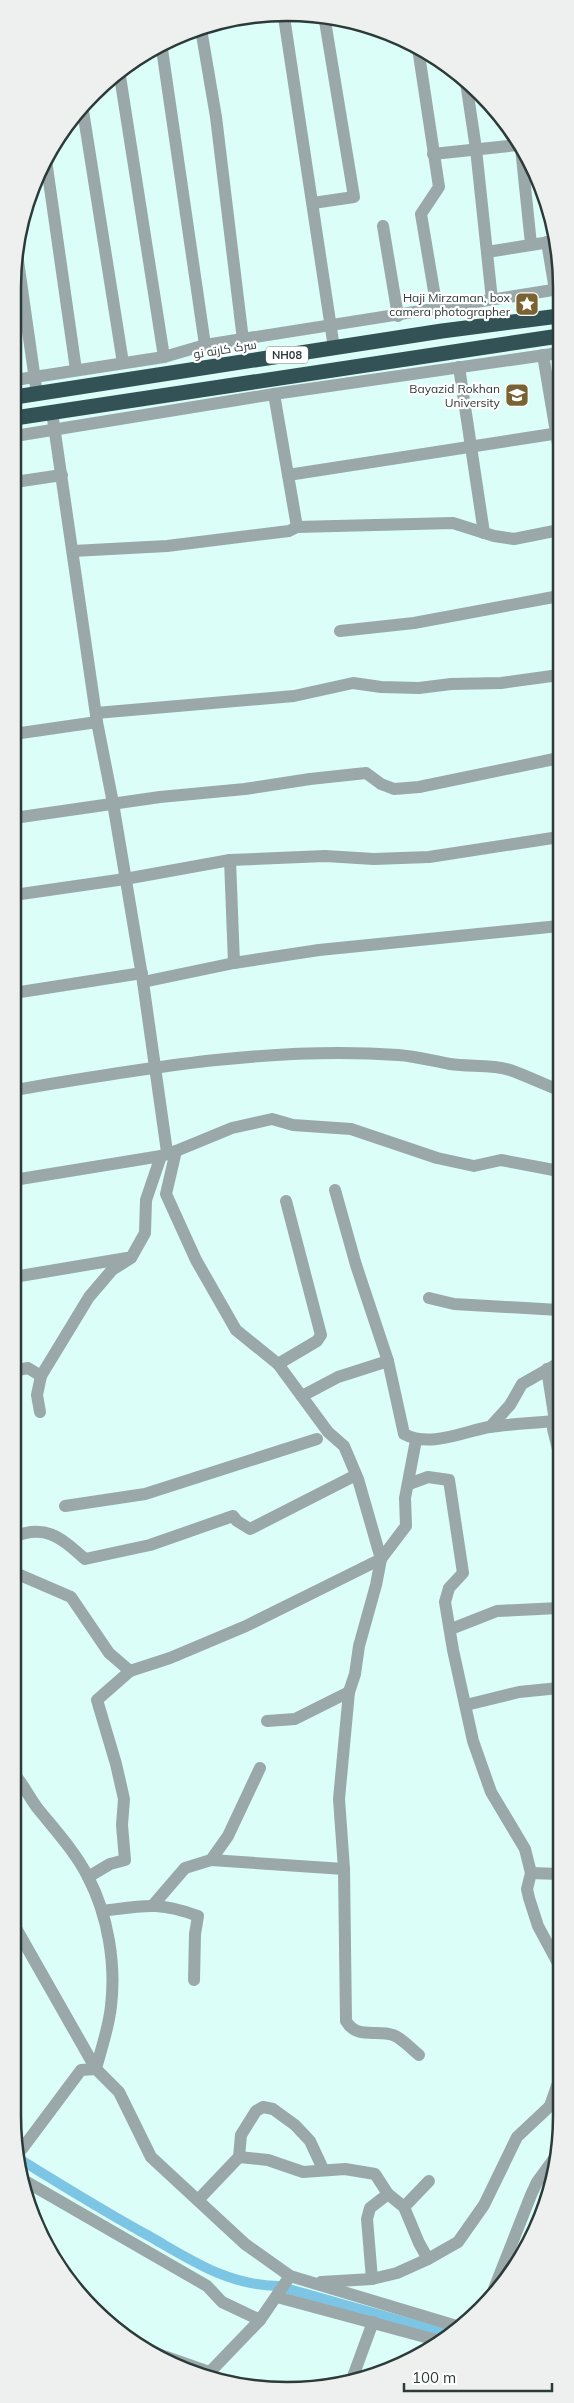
<svg xmlns="http://www.w3.org/2000/svg" width="574" height="2403" viewBox="0 0 574 2403" font-family="Mulish,Cairo,sans-serif">
<style>
.lines{fill:none;stroke-linecap:round;stroke-linejoin:round}
.canal{stroke:#7dc5e4;stroke-width:10}
.minor{stroke:#9aa8aa;stroke-width:12}
.highway{stroke:#335256;stroke-width:15}
.labels{text-anchor:middle;dominant-baseline:central;stroke-width:4.5;stroke-linejoin:round;paint-order:stroke}
.shield{fill:#fff;stroke:#6b7574;stroke-width:1}
.shield-label{font-size:11px;font-weight:bold;fill:#2c3a38}
.poi-label{font-size:12px;fill:#2c3a38;stroke:#fff;text-anchor:end}
.street-label{font-size:12px;fill:#2c3a38;stroke:#fff}
.rim{fill:none;stroke:#2c3a38;stroke-width:2.5}
</style>
<rect width="100%" height="100%" fill="#dbfef9"/>
<g class="lines">
<path class="canal" d="M21,2160C63,2186 105,2212 149,2236C191,2260 227,2285 278,2286L452,2335"/>
<g class="minor">
<polyline points="284,17 334,348"/>
<polyline points="201,29 216,117 243,340"/>
<polyline points="418,48 439,187 421,214 437,309"/>
<polyline points="162,49 205,345"/>
<polyline points="119,70 164,357"/>
<polyline points="466,82 476,149 492,300"/>
<polyline points="83,111 123,363"/>
<polyline points="521,148 531,244"/>
<polyline points="433,154 518,145"/>
<polyline points="46,160 76,370"/>
<polyline points="313,203 354,197 324,15"/>
<polyline points="383,226 398,316"/>
<polyline points="547,242 555,290"/>
<polyline points="16,247 37,394"/>
<polyline points="487,252 556,241"/>
<polyline points="543,355 559,450"/>
<polyline points="459,367 484,533"/>
<polyline points="15,380 164,357 205,345 559,289"/>
<polyline points="274,394 297,527 453,523 494,536 514,539 559,530"/>
<polyline points="52,412 97,722 113,803 143,982 167,1152"/>
<polyline points="15,436 274,394 559,353"/>
<polyline points="288,475 559,433"/>
<polyline points="15,482 62,475"/>
<polyline points="73,551 167,546 289,531 297,527"/>
<polyline points="340,631 414,623 559,596"/>
<polyline points="96,713 294,696 353,683 381,687 419,688 451,684 501,683 559,675"/>
<polyline points="14,734 97,722"/>
<polyline points="14,818 160,797 245,789 310,779 366,773 381,784 394,789 419,787 559,758"/>
<polyline points="230,860 234,963"/>
<polyline points="14,895 125,879 230,860 325,856 374,859 429,857 559,837"/>
<polyline points="143,982 234,963 319,950 559,926"/>
<polyline points="14,993 142,973"/>
<path d="M14,1090C141,1069 268,1046 398,1055C415,1056 433,1061 450,1064C469,1067 492,1064 510,1070C527,1076 543,1084 559,1090"/>
<polyline points="176,1151 232,1128 272,1119 293,1125 351,1129 437,1158 474,1166 501,1160 559,1171"/>
<polyline points="14,1180 161,1156"/>
<path d="M335,1190L356,1265L388,1361L404,1434C430,1448 462,1432 489,1427C511,1424 533,1423 555,1421"/>
<polyline points="14,1277 127,1258"/>
<polyline points="429,1298 454,1304 559,1310"/>
<polyline points="278,1364 317,1341 321,1335 286,1201"/>
<polyline points="547,1369 555,1421 553,1429 559,1453"/>
<polyline points="13,1371 28,1368 41,1376"/>
<polyline points="302,1396 338,1377 388,1361"/>
<polyline points="40,1412 37,1395 41,1376 89,1297 112,1270 131,1258 145,1233 146,1200 161,1156 176,1151 166,1194 196,1260 236,1330 278,1364 328,1432 344,1446 358,1479 381,1559 246,1626 170,1658 130,1671 97,1700 116,1764 124,1799 122,1825 125,1860 110,1864 88,1877"/>
<polyline points="490,1427 510,1405 522,1384 559,1363"/>
<path d="M416,1440L405,1498L406,1526L381,1559L376,1585L359,1646L355,1674L349,1692L339,1799L344,1869L346,2021C357,2040 377,2029 393,2035C402,2038 411,2049 419,2055"/>
<polyline points="409,1484 428,1477 449,1480 463,1573 449,1588 445,1602 453,1650 473,1741 491,1792 525,1849 531,1873 527,1889 529,1898 538,1926 559,1965"/>
<polyline points="65,1506 145,1494 317,1439"/>
<path d="M13,1537C46,1523 61,1538 85,1559L150,1545L233,1516L237,1521L250,1529L356,1475"/>
<polyline points="13,1572 71,1597 109,1653 130,1671"/>
<polyline points="451,1629 497,1611 559,1608"/>
<polyline points="466,1705 519,1692 559,1688"/>
<polyline points="267,1721 295,1719 349,1692"/>
<path d="M13,1773C24,1784 29,1798 39,1810C56,1831 76,1853 88,1877C108,1915 116,1964 111,2006C109,2027 101,2049 96,2069L81,2070L22,2149"/>
<polyline points="211,1860 344,1869"/>
<polyline points="531,1873 559,1874"/>
<polyline points="154,1904 185,1868 211,1860 228,1836 260,1768"/>
<path d="M102,1911C143,1906 158,1901 198,1916L195,1934L194,1980"/>
<polyline points="13,1923 96,2069 119,2092 151,2157 245,2244 290,2276 460,2327"/>
<polyline points="550,2106 559,2080"/>
<polyline points="239,2157 268,2160 303,2172 345,2169 375,2174 388,2194 404,2207 419,2243 428,2259"/>
<polyline points="25,2181 207,2286 222,2302 260,2320"/>
<polyline points="198,2200 239,2157 241,2135 256,2111 263,2107 273,2109 295,2125 310,2141 323,2169"/>
<polyline points="404,2207 429,2181"/>
<polyline points="372,2279 367,2219 370,2208 388,2194"/>
<polyline points="321,2282 372,2279 397,2273 428,2259 458,2242 484,2205 517,2137 550,2106 559,2105"/>
<polyline points="494,2289 531,2195 537,2182 559,2152"/>
<polyline points="277,2297 440,2341"/>
<polyline points="152,2352 209,2372"/>
<polyline points="208,2374 260,2320 290,2276"/>
<polyline points="351,2382 373,2322"/>
</g>
<g class="highway">
<polyline points="15,397 442,331 559,316"/>
<polyline points="15,418 559,336"/>
</g>
</g>
<defs>
<g id="sight-square" transform="scale(1.25)"><rect x="-9" y="-9" width="18" height="18" rx="4" fill="#7a6333" stroke="#fff"/><path d="M0-6L1.8-2.2L6-1.7L2.9 1.2L3.7 5.4L0 3.3L-3.7 5.4L-2.9 1.2L-6-1.7L-1.8-2.2Z" fill="#fff"/></g>
<g id="university-square" transform="scale(1.25)"><rect x="-9" y="-9" width="18" height="18" rx="4" fill="#7a6333" stroke="#fff"/><path d="M0-5L7-2L0 1L-7-2ZM-4 1L0 2.5L4 1V4Q0 6-4 4Z" fill="#fff"/></g>
</defs>
<g fill-rule="evenodd">
<use href="#sight-square" x="527" y="304"/>
<use href="#university-square" x="517" y="395"/>
</g>
<g class="labels">
<rect class="shield" x="266" y="346.5" width="42" height="17" rx="4"/>
<g class="shield-label">
<text x="287" y="355">NH08</text>
</g>
<g class="poi-label">
<text x="510" y="297">Haji Mirzaman, box<tspan x="510" dy="14">camera photographer</tspan></text>
<text x="500" y="388">Bayazid Rokhan<tspan x="500" dy="14">University</tspan></text>
</g>
<g class="street-label">
<text transform="translate(225 349) rotate(-9)">سرک کارته نو</text>
</g>
</g>
<path d="M0 0H574V2403H0ZM287 21H287A266 266 0 0 1 553 287V2116A266 266 0 0 1 287 2382H287A266 266 0 0 1 21 2116V287A266 266 0 0 1 287 21Z" fill="#eeefef" fill-rule="evenodd"/>
<path class="rim" d="M287 21H287A266 266 0 0 1 553 287V2116A266 266 0 0 1 287 2382H287A266 266 0 0 1 21 2116V287A266 266 0 0 1 287 21Z"/>
<path d="M404 2383v8h148v-8" fill="none" stroke="#2c3a38" stroke-width="2.5"/>
<text x="412" y="2383" font-size="15" fill="#2c3a38" stroke="#ffffff" stroke-width="4" paint-order="stroke">100 m</text>
</svg>
